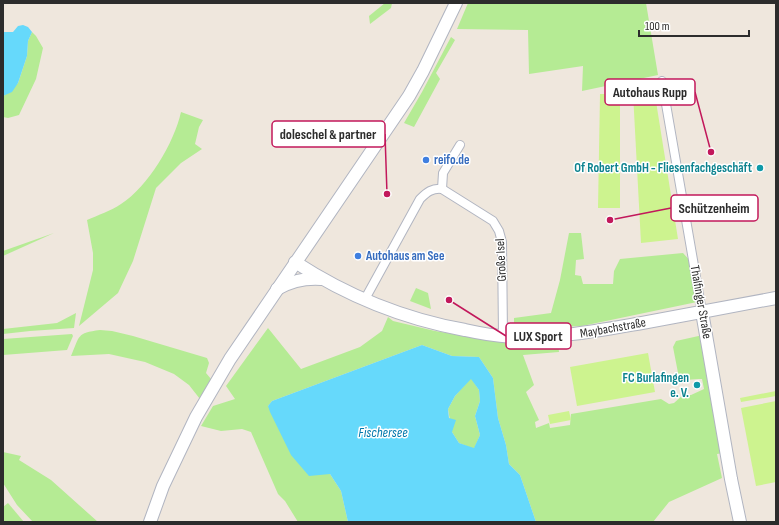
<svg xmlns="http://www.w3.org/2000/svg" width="779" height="525" viewBox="0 0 779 525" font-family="'Sofia Sans Condensed',sans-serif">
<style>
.green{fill:#b5eb94}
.pitch{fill:#cdf38f}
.water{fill:#66d9fb;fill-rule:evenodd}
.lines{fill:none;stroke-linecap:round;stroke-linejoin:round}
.street-casing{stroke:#b1b5c1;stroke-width:10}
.secondary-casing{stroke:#b1b5c1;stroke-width:14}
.street{stroke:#fff;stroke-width:8}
.secondary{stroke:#fff;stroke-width:12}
.shop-dot{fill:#3f7fe0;stroke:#fff;stroke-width:1.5}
.culture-dot{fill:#0f9aa8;stroke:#fff;stroke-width:1.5}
.labels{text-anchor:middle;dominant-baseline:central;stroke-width:3;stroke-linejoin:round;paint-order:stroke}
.shop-label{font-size:13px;font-weight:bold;fill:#366cbe;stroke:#fff;text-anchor:start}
.culture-label{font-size:13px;font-weight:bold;fill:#0d838f;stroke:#fff;text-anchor:end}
.street-label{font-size:13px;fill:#2c2c2c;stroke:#fff}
.water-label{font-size:14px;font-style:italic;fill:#0078ac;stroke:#fff}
.leader{fill:none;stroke:#c2185b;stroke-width:1.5}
.callout-dot{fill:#c2185b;stroke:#fff;stroke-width:1.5}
.callout{fill:#fff;stroke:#c2185b;stroke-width:1.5}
.callout-label{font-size:14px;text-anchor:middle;font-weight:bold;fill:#2c2c2c}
</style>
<rect width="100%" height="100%" fill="#efe7dd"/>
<g class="green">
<polygon points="385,3 392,3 391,8 370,24 369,16"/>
<polygon points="468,3 646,3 658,75 582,91 583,66 529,74 528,30 457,29"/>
<polygon points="32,32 36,36 43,48 36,79 19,115 8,118 3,117 3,96 5,95 18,83 27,56 28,41"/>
<polygon points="451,37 455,40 436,73 440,79 414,127 404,123 422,92"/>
<path d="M181,112L203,120L199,127L195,144L202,149L181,163L156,188L133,261L118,293L79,326L93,270V253L87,220C98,215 111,211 121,204C148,187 174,143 181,112Z"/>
<polygon points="54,233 3,256 3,251"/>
<polygon points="569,233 581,233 584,259 576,260 575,275 581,276 583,284 613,284 614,271 620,259 683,253 692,263 697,302 582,326 514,329 514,318 551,313 560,280"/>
<polygon points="416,288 428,293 431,309 410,301"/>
<polygon points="76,313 74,328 30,331 3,334 3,329 57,323"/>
<path d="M388,317L393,321L435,331L509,343L558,342L559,352L523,355L534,385L526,392L539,420L535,422L536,428L549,423L550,428L570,425L571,414L661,399L669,404L674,403L683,395H691L704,389L702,379C694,379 686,381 679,378L673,347L676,341L703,335L723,453L717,454L722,478L669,502L653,522H536L520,475L509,464L506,445L498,418L493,378L479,357L452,356L422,345L272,401L268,406L330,474L341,491L348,522H298L285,501L278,494L251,432L242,429L221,431L201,426L213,406L235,399L226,386L268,328L301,369L360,347L382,331Z"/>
<path d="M100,330L112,331L133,336L207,358L209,363L206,373L211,379L200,399L189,385L174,374L145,362L109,354L71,356C80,336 76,333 100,330Z"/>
<polygon points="72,334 73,336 67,350 3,355 3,339"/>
<polygon points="471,378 479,390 480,401 475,416 480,435 474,449 459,443 452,432 448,409 455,396"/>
<polygon points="3,452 21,456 19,460 51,480 98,522 33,522 17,505 3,483"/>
<polygon points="8,503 24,522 3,522 3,507"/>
</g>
<g class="pitch">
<polygon points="654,89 678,239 641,243 633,93"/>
<polygon points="600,94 620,94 620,208 598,208"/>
<polygon points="648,353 655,392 577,406 570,367"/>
<polygon points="776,391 776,396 741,402 740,398"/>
<polygon points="776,401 776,482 756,486 741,408"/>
<polygon points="569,411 571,420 550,424 548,415"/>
</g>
<g class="water">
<polygon points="23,25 28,27 32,32 28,41 27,56 18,83 12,92 3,96 3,32 13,32 18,26"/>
<path d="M422,345L452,356L479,357L493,378L498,418L506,445L509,464L520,475L536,522H348L341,491L330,474L309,476L291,455L270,412L268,406L272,401ZM471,379L479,390L480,401L475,416L480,435L474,448L459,443L452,432L456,420L449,418L448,409L455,396Z"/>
</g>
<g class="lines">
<g class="street-casing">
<g id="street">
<polyline points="662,81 702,312"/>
<polyline points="442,189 443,173 460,145"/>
<path d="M365,299L420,199C427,192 432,188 442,189L493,221L499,231L502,242L503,336"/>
</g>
</g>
<g class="secondary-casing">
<g id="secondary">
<path d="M295,262C347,296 404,319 465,330C483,334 501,337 519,337C561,338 601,330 642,323C687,315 731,306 776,298"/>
<path d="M277,289C291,281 306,278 321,279"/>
<polyline points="702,312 731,479 740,522"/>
<polyline points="150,522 163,486 196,417 230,359 409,96 423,71 456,3"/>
</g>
</g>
<use href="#street" class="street"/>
<use href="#secondary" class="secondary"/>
</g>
<g class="shop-dot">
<circle cx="426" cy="160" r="4"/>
<circle cx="358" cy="256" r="4"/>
</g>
<g class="culture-dot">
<circle cx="760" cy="168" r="4"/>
<circle cx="697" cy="385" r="4"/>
</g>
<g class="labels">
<g class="shop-label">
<text x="434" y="160">reifo.de</text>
<text x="366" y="256">Autohaus am See</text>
</g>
<g class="culture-label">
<text x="752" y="168">Of Robert GmbH - Fliesenfachgeschäft</text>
<text x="689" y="378">FC Burlafingen<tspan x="689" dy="15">e. V.</tspan></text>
</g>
<g class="street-label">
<text transform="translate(501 260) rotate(-93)">Große Isel</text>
<text transform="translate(701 302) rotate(80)">Thalfinger Straße</text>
<text transform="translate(613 328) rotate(-10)">Maybachstraße</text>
</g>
<g class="water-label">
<text x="383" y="432">Fischersee</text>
</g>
</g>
<path class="leader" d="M711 152L695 92M387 194L385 134M610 220L671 208M449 300L506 336"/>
<g class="callout-dot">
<circle cx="711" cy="152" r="4"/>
<circle cx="387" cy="194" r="4"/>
<circle cx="610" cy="220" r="4"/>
<circle cx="449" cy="300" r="4"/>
</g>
<g class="callout">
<rect x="605" y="79" width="90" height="26" rx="4"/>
<rect x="272" y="121" width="113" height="26" rx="4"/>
<rect x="671" y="195" width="87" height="26" rx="4"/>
<rect x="506" y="323" width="65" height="26" rx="4"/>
</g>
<g class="callout-label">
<text x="650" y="97">Autohaus Rupp</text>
<text x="328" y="139">doleschel &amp; partner</text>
<text x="714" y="213">Schützenheim</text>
<text x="538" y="341">LUX Sport</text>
</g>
<rect width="779" height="525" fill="none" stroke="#2c2c2c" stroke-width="8"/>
<path d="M639 30v6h110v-6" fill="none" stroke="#2c2c2c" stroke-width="2"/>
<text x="645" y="30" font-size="12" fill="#2c2c2c" stroke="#ffffff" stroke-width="3" paint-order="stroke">100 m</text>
</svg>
